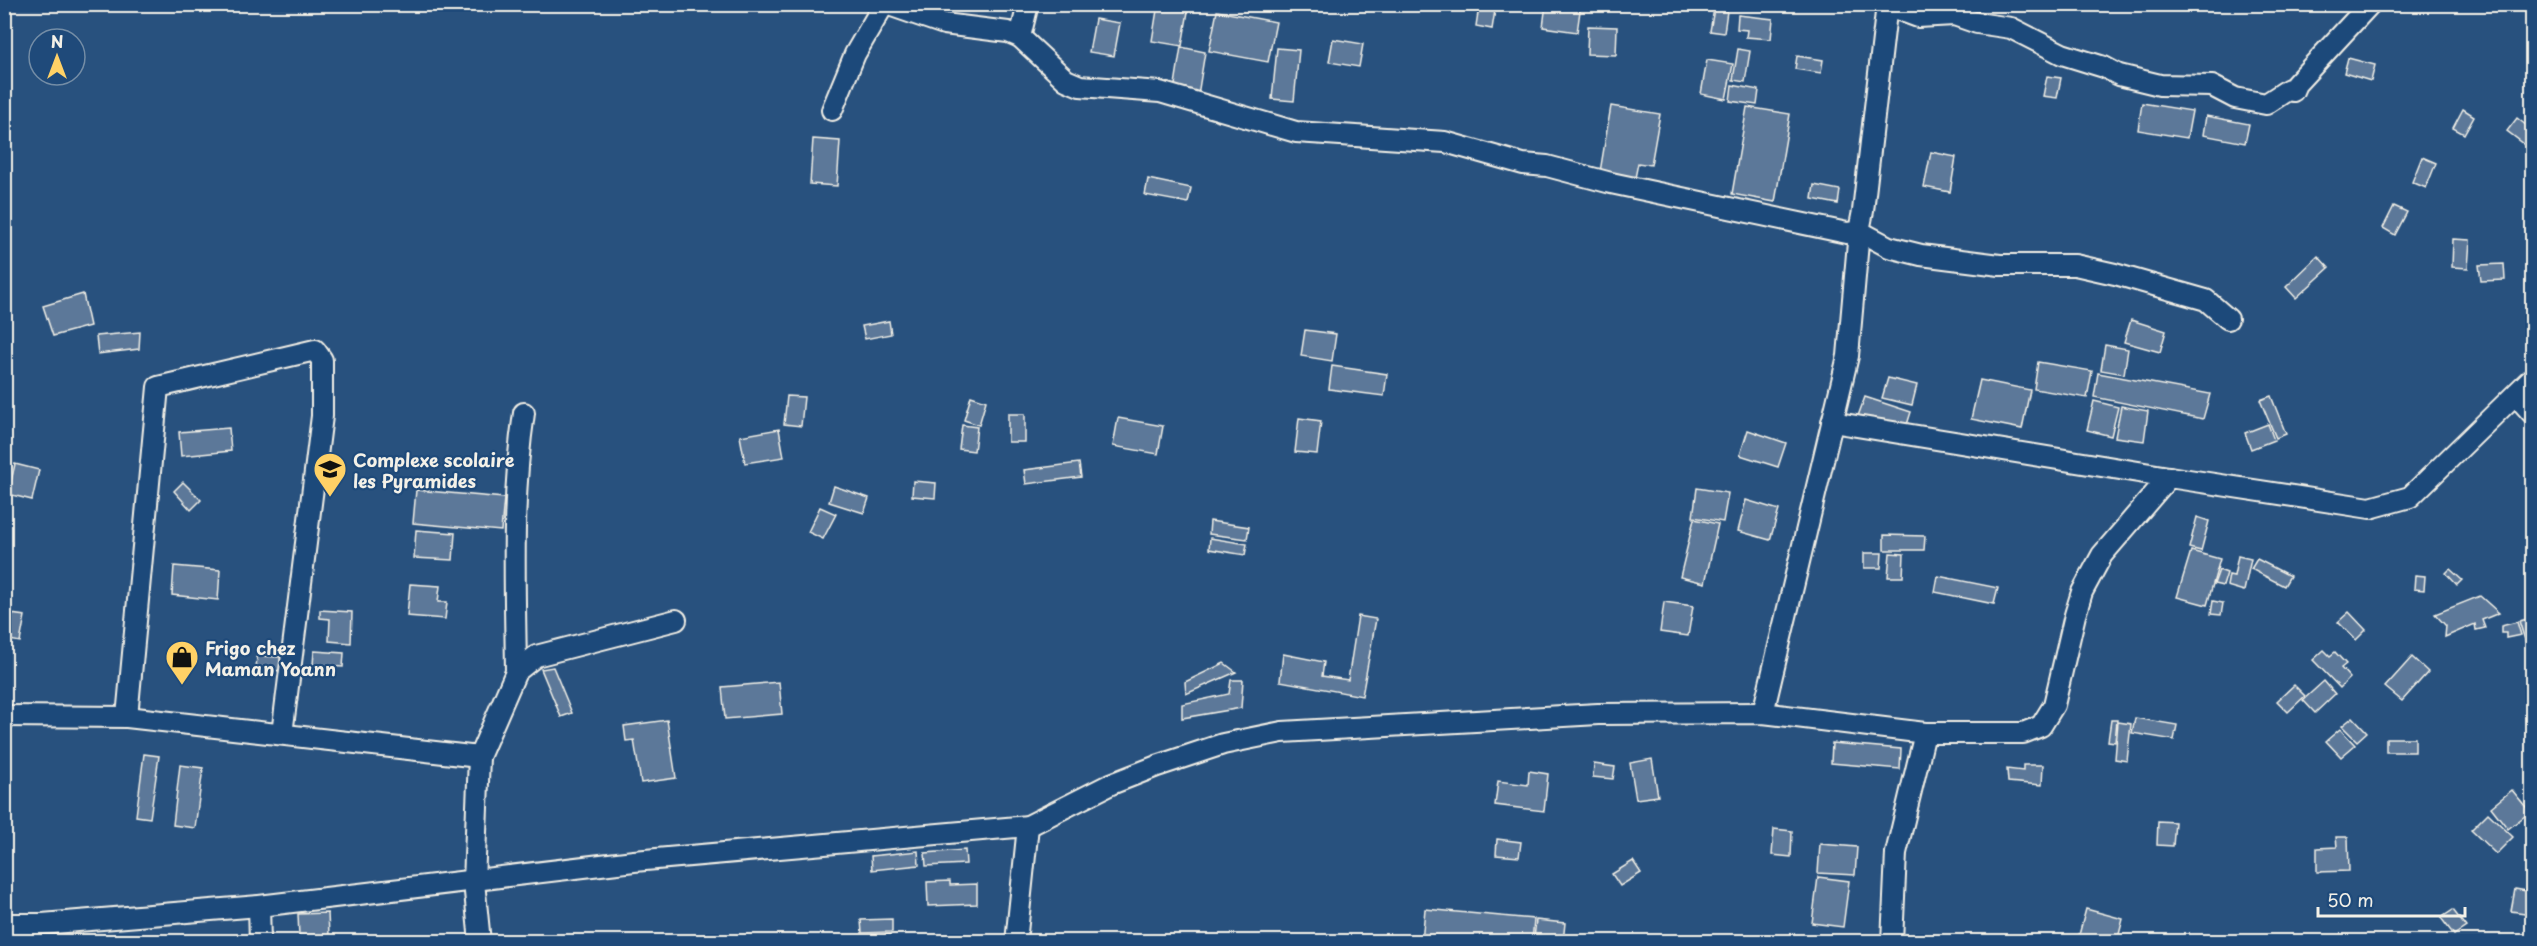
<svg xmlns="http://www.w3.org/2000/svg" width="2537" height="946" viewBox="0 0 2537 946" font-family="'Playpen Sans',sans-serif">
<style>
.building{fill:#5b7899;stroke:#f4f1e8;stroke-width:1.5}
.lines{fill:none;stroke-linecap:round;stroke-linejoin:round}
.minor-casing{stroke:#f4f1e8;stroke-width:24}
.minor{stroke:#1f4a7a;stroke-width:20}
.labels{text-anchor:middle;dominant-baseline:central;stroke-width:4.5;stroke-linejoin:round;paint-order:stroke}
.poi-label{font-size:18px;font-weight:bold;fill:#f4f1e8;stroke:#1f4a7a;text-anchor:start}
</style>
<rect width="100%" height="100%" fill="#28517e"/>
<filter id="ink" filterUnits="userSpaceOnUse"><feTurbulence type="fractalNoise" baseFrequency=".0167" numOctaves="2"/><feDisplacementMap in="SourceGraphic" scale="12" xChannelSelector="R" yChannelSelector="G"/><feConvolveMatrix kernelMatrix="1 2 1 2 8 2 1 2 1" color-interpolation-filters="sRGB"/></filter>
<g filter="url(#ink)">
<g class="building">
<polygon points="1158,4 1189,6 1182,46 1152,41"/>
<polygon points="1496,4 1492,29 1476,26 1479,6 1472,4"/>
<polygon points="1546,4 1581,4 1577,32 1543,27"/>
<polygon points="1714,9 1727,11 1724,33 1710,31"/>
<polygon points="1217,11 1276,22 1268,62 1209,51"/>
<polygon points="1738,15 1773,19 1771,39 1746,37 1747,30 1737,29"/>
<polygon points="1095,19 1120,23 1114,56 1089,52"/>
<polygon points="1588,26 1617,27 1616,55 1587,54"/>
<polygon points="1333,39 1363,44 1359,67 1329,62"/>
<polygon points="1181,47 1205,52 1198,95 1174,91"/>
<polygon points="1277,48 1299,50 1294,101 1272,99"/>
<polygon points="1738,49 1750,51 1745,82 1733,80"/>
<polygon points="1797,56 1823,60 1821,73 1795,69"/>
<polygon points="2348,58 2375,65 2371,81 2344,73"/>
<polygon points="1707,60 1733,64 1726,99 1701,94"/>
<polygon points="2047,76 2061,78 2057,98 2043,96"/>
<polygon points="1732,85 1759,90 1757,105 1730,101"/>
<polygon points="2142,103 2192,111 2187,138 2138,130"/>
<polygon points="1611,106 1660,114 1651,165 1638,163 1635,178 1600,172"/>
<polygon points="1747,107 1790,114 1775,202 1732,194"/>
<polygon points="2463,109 2474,116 2464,134 2453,128"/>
<polygon points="2206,116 2249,124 2245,143 2203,135"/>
<polygon points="2517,118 2532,130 2532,150 2507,131"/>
<polygon points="813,139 840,141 837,186 810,184"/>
<polygon points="1931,152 1956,157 1950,192 1924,187"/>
<polygon points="2422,157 2436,163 2426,188 2412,182"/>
<polygon points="1148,179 1191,188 1188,203 1145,195"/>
<polygon points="1814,185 1840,190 1838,204 1812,199"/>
<polygon points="2394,206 2407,212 2395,235 2383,228"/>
<polygon points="2453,239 2470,240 2468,268 2452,267"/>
<polygon points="2318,256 2329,268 2296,298 2286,287"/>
<polygon points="2504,264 2505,280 2481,281 2479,265"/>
<polygon points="83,294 90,326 53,336 43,306"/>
<polygon points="2131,320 2166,331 2160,352 2124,342"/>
<polygon points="889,321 891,334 865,339 862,326"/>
<polygon points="1305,330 1336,334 1332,361 1301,356"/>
<polygon points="140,332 139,349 98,354 96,336"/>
<polygon points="2105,345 2128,349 2124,374 2101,370"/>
<polygon points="2038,362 2092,371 2087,398 2034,389"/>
<polygon points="1332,366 1387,374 1384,396 1329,389"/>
<polygon points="2098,373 2210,394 2203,419 2094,397"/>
<polygon points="1888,378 1917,385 1912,405 1882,398"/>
<polygon points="1980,380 2030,390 2022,429 1971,419"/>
<polygon points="787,396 804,397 801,426 784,424"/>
<polygon points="971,396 986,401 979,425 964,420"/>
<polygon points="2271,396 2286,434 2276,438 2260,400"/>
<polygon points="1865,397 1911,412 1905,431 1858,416"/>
<polygon points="2094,401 2118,407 2111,436 2087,430"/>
<polygon points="2121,406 2148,411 2144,441 2115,437"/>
<rect x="1008" y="414" width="17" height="28"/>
<polygon points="1118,418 1163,426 1158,454 1113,446"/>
<polygon points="1299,418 1321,421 1317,454 1295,452"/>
<polygon points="2268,424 2274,440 2251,449 2245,433"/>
<polygon points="962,425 977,427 974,451 959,449"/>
<polygon points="229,428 231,451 181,456 179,432"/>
<polygon points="779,429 784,457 745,463 740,436"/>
<polygon points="1748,430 1786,443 1778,467 1740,455"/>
<polygon points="1079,463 1081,477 1026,484 1024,470"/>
<polygon points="15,464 39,470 32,500 8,494"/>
<polygon points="913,481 936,483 935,498 912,496"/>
<polygon points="183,482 201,500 191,510 174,491"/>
<polygon points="834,486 869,498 864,513 829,502"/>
<polygon points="1697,488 1728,493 1723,522 1693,517"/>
<polygon points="416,490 504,498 501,531 413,523"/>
<polygon points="1746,500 1779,510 1770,540 1738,531"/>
<polygon points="820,507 836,514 823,539 808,532"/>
<polygon points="2197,517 2209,521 2201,551 2189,548"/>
<polygon points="1694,519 1718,524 1705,583 1680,577"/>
<polygon points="1210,521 1249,527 1247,539 1209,534"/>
<polygon points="416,530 455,533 453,560 414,558"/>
<polygon points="1884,535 1925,536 1924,550 1884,550"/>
<polygon points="1210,538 1247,544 1245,555 1209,549"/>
<polygon points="2191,551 2220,559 2207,605 2177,597"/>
<polygon points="1864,553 1882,553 1881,568 1864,568"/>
<polygon points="1890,553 1904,554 1903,577 1888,577"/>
<polygon points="2238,556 2251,559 2244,591 2227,586 2229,575 2234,576"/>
<polygon points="2257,559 2290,576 2284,586 2251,569"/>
<polygon points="174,566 220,570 218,600 172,595"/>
<polygon points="2450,569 2462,580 2457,585 2446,573"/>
<polygon points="2219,570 2227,573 2223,586 2214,584"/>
<polygon points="2415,575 2425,576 2424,590 2414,589"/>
<polygon points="1938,576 1998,588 1994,604 1935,592"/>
<polygon points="410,584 440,586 438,602 447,602 445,619 407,616"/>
<polygon points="2480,596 2499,613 2482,620 2485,628 2476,630 2475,624 2445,637 2446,626 2435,614"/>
<polygon points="2213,601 2223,603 2221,615 2211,614"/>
<polygon points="1664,602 1693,606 1688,636 1660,632"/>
<polygon points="320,610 352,612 351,643 329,641 330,619 320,618"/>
<polygon points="2349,612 2366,630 2356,640 2338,622"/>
<polygon points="4,613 25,616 20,642 4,639"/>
<polygon points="1358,616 1376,619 1362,696 1280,681 1283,654 1324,662 1322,676 1348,680"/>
<polygon points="2532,618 2532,644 2527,646 2519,621"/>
<polygon points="2517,622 2521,635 2506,638 2506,633 2501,633 2501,626"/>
<polygon points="2324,650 2330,656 2335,652 2346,664 2341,668 2350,678 2340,688 2313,660"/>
<polygon points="314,651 344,653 343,667 313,665"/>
<polygon points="257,656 283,657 282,671 256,669"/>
<polygon points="2412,657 2428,672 2402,701 2385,687"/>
<polygon points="1224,663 1236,672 1186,694 1185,682"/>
<polygon points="553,667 572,713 561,717 541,669"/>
<polygon points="1231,680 1243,680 1241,708 1182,718 1182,704 1229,694"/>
<polygon points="2324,681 2335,694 2315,713 2303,700"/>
<polygon points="779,682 782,714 725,719 722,687"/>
<polygon points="2294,685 2305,696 2288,712 2277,701"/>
<polygon points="2353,717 2367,732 2357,741 2342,726"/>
<polygon points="2135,718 2177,725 2174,740 2132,733"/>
<polygon points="667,720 676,778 641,783 634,740 626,741 624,726"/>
<polygon points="2111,720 2117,720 2115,742 2108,741"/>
<polygon points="2118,722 2131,724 2127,761 2115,759"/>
<polygon points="2340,729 2355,745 2341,757 2326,741"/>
<rect x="2386" y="738" width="29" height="14"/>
<polygon points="1832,743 1901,749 1900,769 1831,763"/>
<polygon points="144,754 159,756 150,818 136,816"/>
<polygon points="1652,759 1658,796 1636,799 1630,763"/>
<polygon points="1594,764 1615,767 1613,779 1593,777"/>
<polygon points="180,765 203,768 195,828 173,825"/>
<polygon points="2023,765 2043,765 2042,785 2008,782 2007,769 2023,771"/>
<polygon points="1529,771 1548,774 1544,811 1495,805 1498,781 1528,785"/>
<polygon points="2512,790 2530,812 2508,829 2491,807"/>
<polygon points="2488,813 2513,837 2496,854 2471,830"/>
<polygon points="2158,821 2175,822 2173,846 2157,845"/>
<polygon points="1774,829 1792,831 1791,857 1772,855"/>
<polygon points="2336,837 2348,837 2349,871 2317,872 2317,848 2337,847"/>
<polygon points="1497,839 1521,842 1519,857 1496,855"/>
<polygon points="1820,844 1857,847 1855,875 1818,873"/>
<polygon points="965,850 966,864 926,866 925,853"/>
<polygon points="918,851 919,865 872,870 871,856"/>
<polygon points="1633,861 1641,873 1620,886 1612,874"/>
<polygon points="1818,877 1849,881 1843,927 1812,923"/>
<polygon points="950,881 950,885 977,884 977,904 928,906 927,882"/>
<polygon points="2515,889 2532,892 2532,914 2511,911"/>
<polygon points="1425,909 1534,919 1532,942 1422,942"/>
<polygon points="2086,909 2123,919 2117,942 2102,942 2079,935"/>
<polygon points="2453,910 2466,927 2454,935 2441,918"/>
<polygon points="328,913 329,935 299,936 298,914"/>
<polygon points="892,919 892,932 862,933 861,920"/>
<polygon points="1536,920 1565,923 1563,942 1534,939"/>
<polygon points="890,935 891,942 864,942 864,936"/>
<polygon points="1010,935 1011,942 942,942"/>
</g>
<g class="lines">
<g class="minor-casing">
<g id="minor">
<polyline points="886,4 944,24 1008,32 1020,37 1066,80 1080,86 1160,92 1296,132 1445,142 1523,164 1547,166 1611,183 1847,233 1859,231 1863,211 1887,4"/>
<polyline points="1883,4 1918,17 1954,15 1977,23 2011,28 2062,54 2104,67 2119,75 2160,85 2212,86 2235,98 2266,104 2289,89 2293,91 2296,84 2370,4"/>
<polyline points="1020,37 1028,4"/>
<polyline points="832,110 855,54 884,4"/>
<polyline points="2516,395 2532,413"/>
<polyline points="1832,422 2169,477"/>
<path d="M516,672C515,585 511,499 524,413"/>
<polyline points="1763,713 1848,356 1859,231 1889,247 1921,255 2000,265 2075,265 2115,274 2206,300 2228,319"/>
<polyline points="4,716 127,717 479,757"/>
<polyline points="127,717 158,387 315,350 322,360 322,416 282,734"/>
<polyline points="259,906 260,942"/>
<polyline points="4,924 42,924 259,906 634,861 1028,826 1111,784 1157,766 1223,744 1282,732 1598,714 1763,713 1925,733 2023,733 2041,726 2054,705 2075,615 2082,592 2102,555 2169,477 2370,508 2410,497 2532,378"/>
<polyline points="480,942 474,882 479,757 516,672 536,656 676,620"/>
<polyline points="1016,942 1028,826"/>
<polyline points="1892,942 1896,853 1925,733"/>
</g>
</g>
<use href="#minor" class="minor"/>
</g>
</g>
<defs>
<g id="school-pin" transform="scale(1.725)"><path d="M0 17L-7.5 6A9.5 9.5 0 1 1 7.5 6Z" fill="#ffd166" stroke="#1f4a7a"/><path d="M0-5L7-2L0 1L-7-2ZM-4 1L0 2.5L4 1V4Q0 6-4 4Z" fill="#111"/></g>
<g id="shop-pin" transform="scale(1.725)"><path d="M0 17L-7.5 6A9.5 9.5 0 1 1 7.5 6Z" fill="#ffd166" stroke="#1f4a7a"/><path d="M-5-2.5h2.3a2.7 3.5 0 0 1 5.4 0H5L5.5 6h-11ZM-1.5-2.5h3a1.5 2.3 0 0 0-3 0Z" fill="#111"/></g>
</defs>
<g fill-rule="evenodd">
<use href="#school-pin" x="330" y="469"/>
<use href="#shop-pin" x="182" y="657"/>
</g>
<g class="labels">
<g class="poi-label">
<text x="353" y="459">Complexe scolaire<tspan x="353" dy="21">les Pyramides</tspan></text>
<text x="205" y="647">Frigo chez<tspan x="205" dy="21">Maman Yoann</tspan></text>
</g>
</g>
<rect width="2537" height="946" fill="none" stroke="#1f4a7a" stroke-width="24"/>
<rect x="12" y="12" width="2513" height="922" fill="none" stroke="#f4f1e8" stroke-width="2" filter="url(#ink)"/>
<g transform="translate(57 57)"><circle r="28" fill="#1f4a7a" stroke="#748da6" stroke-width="1.5"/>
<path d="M0-4.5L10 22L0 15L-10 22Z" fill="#ffd166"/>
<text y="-9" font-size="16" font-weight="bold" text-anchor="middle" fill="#f4f1e8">N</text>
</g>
<path d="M2318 907v9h147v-9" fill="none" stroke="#f4f1e8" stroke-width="3"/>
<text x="2327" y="907" font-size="18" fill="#f4f1e8" stroke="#1f4a7a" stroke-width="4.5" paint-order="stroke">50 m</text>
</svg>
